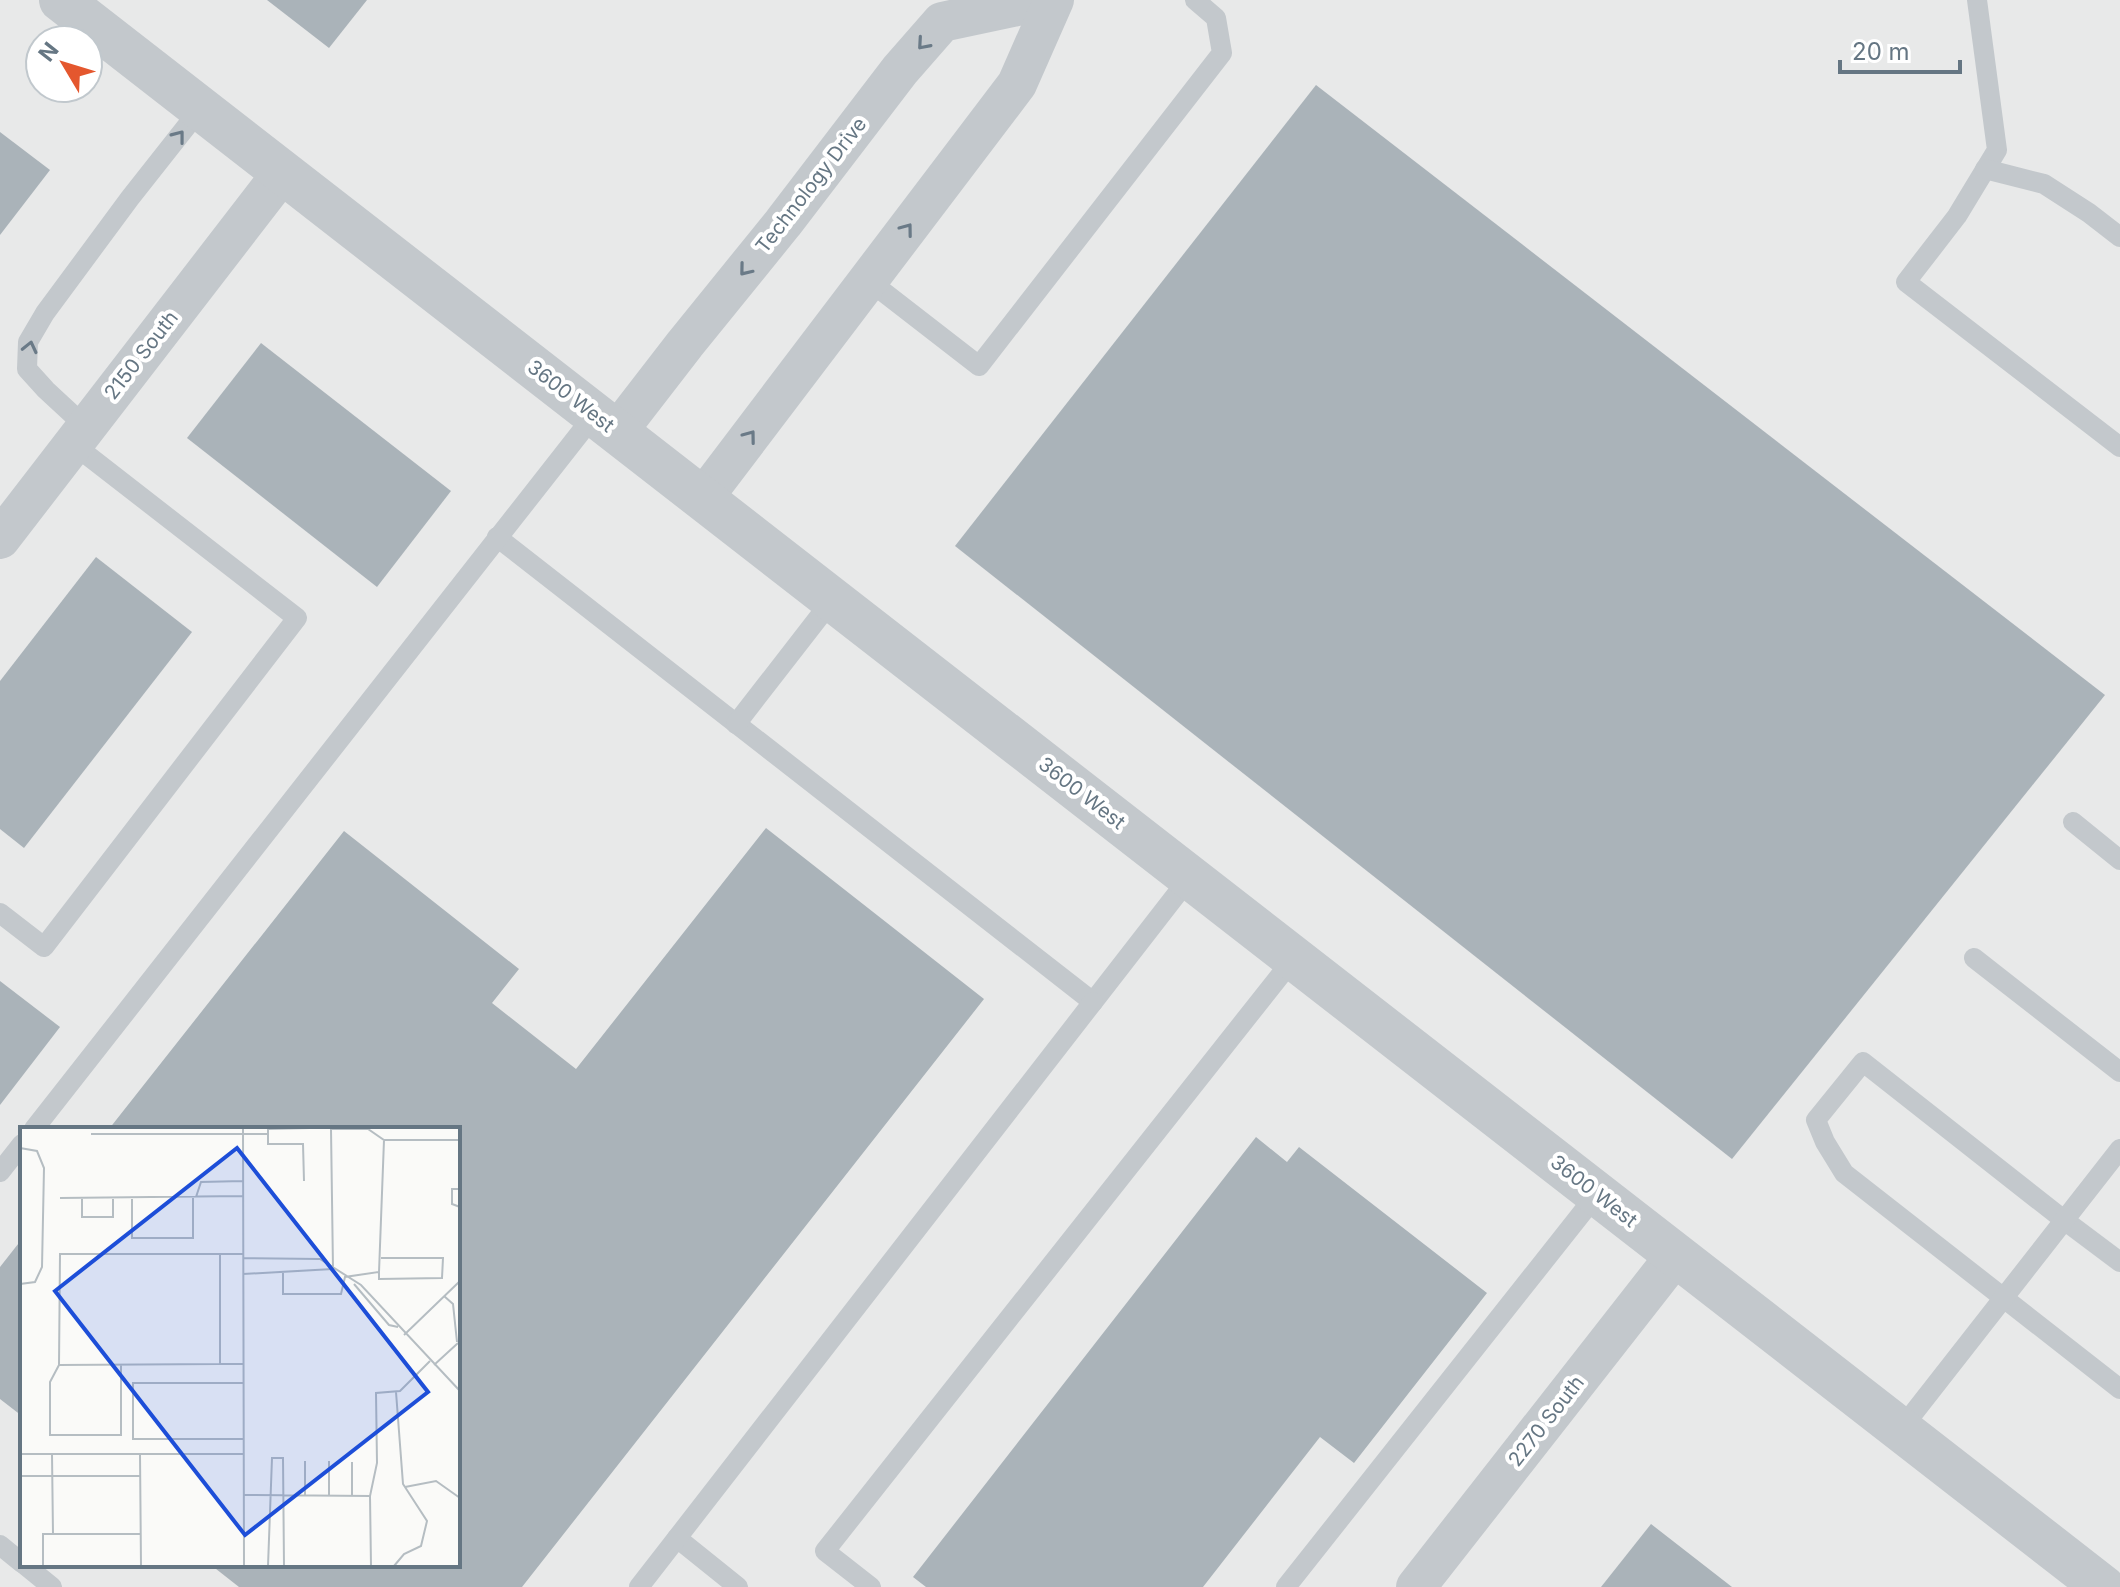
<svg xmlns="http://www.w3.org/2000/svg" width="2120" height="1587" viewBox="0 0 2120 1587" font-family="Inter,sans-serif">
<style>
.built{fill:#e8e9e9;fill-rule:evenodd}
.building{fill:#aab3b9}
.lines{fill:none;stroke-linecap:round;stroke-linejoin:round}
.service{stroke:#c3c8cc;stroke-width:20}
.minor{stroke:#c3c8cc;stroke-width:40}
.tertiary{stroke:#c3c8cc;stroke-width:44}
.oneway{stroke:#6a7a87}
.labels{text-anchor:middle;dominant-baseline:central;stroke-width:8;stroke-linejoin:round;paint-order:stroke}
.street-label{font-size:20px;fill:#657683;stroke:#fff}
.inset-road{fill:none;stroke:#b5bdc2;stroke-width:2}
.view{fill:#1d4ed8;fill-opacity:0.15;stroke:#1d4ed8;stroke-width:4}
.inset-edge{fill:none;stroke:#657683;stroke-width:4}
</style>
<rect width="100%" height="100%" fill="#fafaf8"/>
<path class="built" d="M0,0H2120V1587H0ZM40,40H88V88H40ZM22,1129H458V1565H22Z"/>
<g class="building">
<polygon points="267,0 367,0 329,48"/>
<polygon points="1316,85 2105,695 1732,1159 955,546"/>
<polygon points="0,132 50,170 0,235"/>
<polygon points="261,343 451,491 377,587 187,438"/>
<polygon points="96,557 192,632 24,848 0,829 0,681"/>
<polygon points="766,828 984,999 522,1587 239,1587 211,1565 458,1565 458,1129 109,1129 344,831 519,969 492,1003 576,1069"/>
<polygon points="0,981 60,1027 0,1105"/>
<polygon points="1256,1137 1287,1162 1299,1147 1487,1293 1354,1463 1320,1437 1203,1587 926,1587 913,1577"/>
<polygon points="22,1239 22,1416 0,1399 0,1267"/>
<polygon points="1651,1524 1732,1587 1601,1587"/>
</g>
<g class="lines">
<g class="service">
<polyline points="1977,0 1997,150 1957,216 1906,282 2120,447"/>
<polyline points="1985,169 2044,184 2089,213 2120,237"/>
<polyline points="868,280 979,366 1222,53 1216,18 1195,0"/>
<polyline points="86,427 46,390 27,369 28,342 45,313 130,198 201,108"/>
<polyline points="497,537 1093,1002 1190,877"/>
<polyline points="736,724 833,599"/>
<polyline points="2073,822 2120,860"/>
<polyline points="0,913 44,947 297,618 73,444"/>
<polyline points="1974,958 2120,1072"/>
<polyline points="34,1129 595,414"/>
<polyline points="0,1172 22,1144"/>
<polyline points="2120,1262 2064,1220 1863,1062 1816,1120 1825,1142 1844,1173 2120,1389"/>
<polyline points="1901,1429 2120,1149"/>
<polyline points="677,1538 738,1587"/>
<polyline points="0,1545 22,1563"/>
<polyline points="25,1565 52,1587"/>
<polyline points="639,1587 1093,1002"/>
<polyline points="871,1587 825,1551 1294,958"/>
<polyline points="1286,1587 1597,1194"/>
</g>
<g class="minor">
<polyline points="617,432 685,344 783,223 900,70 942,22 1045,0"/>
<polyline points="703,498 1017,84 1054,0"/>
<polyline points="0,539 283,172"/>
<polyline points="1416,1587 1676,1255"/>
</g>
<polyline class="tertiary" points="61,0 2103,1587"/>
</g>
<defs><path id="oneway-chevron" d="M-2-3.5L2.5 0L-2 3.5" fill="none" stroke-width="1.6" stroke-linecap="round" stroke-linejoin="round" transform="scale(2)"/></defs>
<g class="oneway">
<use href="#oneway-chevron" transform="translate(923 44) rotate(131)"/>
<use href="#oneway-chevron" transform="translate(179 136) rotate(-52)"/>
<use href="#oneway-chevron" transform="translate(907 229) rotate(-53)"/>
<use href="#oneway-chevron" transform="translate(745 270) rotate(129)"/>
<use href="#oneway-chevron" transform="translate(30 347) rotate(-77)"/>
<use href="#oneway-chevron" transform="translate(750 436) rotate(-53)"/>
</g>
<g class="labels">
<g class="street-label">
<text transform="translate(811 185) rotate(-52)">Technology Drive</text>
<text transform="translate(141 355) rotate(-52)">2150 South</text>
<text transform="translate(571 396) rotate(38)">3600 West</text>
<text transform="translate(1082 793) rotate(38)">3600 West</text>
<text transform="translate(1594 1191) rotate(38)">3600 West</text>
<text transform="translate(1546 1421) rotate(-52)">2270 South</text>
</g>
</g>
<g transform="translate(20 1127)">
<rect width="440" height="440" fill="#fafaf8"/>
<path class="inset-road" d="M223,1L224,439M248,2L290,1M71,7H248V1M248,7V17H283L284,54M0,21L17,24L24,41L22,140L15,155L0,157M440,62H432V77L440,80M62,70V90H93V70M112,70V111H173V70M176,70L181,55L223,54M40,71L223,69M200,127V237H224M223,131L300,132L341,158L440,264M313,142L311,2H348L364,13H440M359,145V152L422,151L423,131H361M263,146V167H321L325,150L359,145L364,13M223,147L313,142M334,157L369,198L378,200M424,169L433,177L437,215M384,208L440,154M200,237L39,238L40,127H223M39,238L30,255V308H101V237M414,238L438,216M224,256H113V312H224M0,327H224M120,327L121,439M332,335V369M0,349H120M385,360L416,354L440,371M224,368L350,369L351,439M285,368V334M309,369V334M350,369L357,336L356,266L380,264L410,234M33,407H121M23,439V407H33L32,327M248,439L252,331H263L264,439M374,439L384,427L401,419L407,394L383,357L376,265"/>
<path class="view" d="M217,21L408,265L225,408L35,164Z"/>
<rect width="440" height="440" class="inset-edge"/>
</g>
<g transform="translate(64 64) rotate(308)"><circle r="38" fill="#ffffff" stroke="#c1c8cd" stroke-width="2"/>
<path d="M0-6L14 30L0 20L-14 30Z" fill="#e4572e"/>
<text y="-12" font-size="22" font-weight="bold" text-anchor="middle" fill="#657683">N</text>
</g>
<path d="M1840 60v12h120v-12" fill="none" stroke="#657683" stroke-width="4"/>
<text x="1852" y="60" font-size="24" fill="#657683" stroke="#ffffff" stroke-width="6" paint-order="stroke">20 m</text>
</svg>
